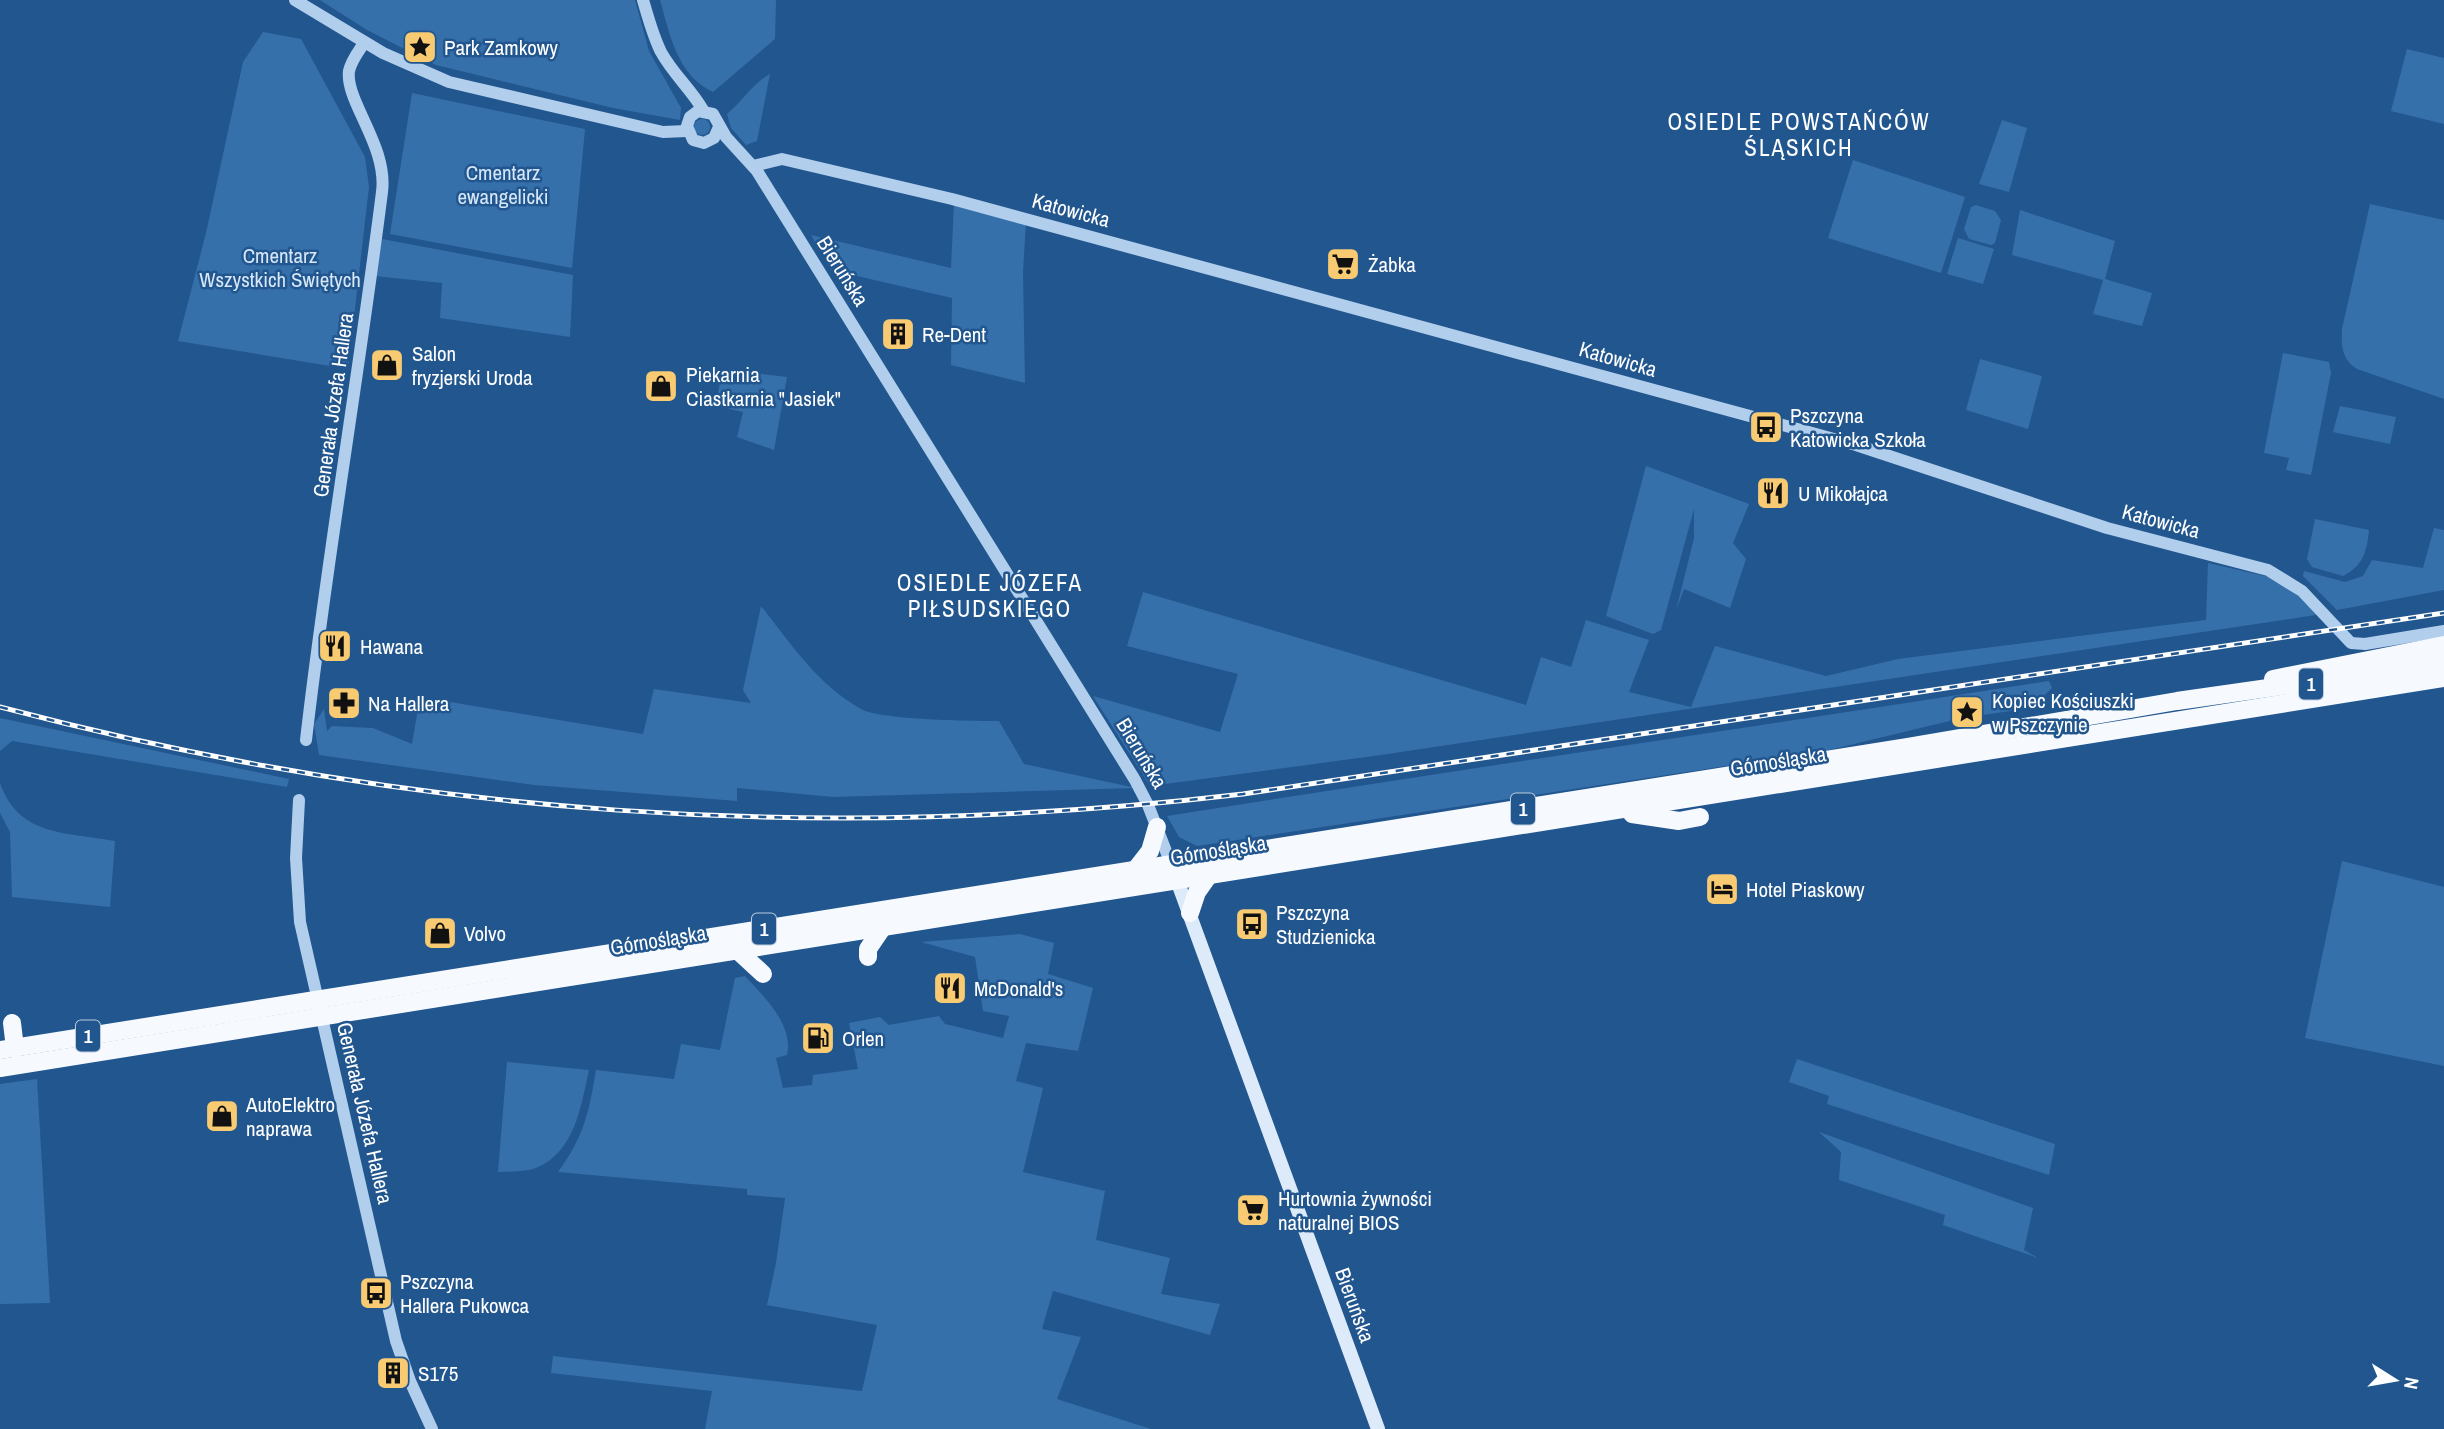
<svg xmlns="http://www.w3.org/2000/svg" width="2444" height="1429" viewBox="0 0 2444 1429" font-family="'Archivo Narrow',sans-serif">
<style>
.green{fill:#3670ab}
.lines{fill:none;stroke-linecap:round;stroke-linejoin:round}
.tertiary{stroke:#b1ceec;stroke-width:12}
.secondary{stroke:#dceaf9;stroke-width:14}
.primary{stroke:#f6faff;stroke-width:18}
.rail-casing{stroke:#fff;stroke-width:5}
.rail{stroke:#22568e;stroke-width:2.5;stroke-dasharray:8;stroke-linecap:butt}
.labels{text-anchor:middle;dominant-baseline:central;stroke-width:5;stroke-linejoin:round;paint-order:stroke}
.shield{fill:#22568e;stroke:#bdccdd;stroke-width:2}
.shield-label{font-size:19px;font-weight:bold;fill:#fff}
.poi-label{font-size:21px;fill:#fff;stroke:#22568e;text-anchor:start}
.park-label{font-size:21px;fill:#d6e7f9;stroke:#22568e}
.street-label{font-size:21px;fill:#fff;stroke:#22568e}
.neighbourhood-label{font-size:23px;letter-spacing:2px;fill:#fff;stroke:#22568e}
</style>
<rect width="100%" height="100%" fill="#22568e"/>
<g class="green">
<polygon points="320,0 635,0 649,51 681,108 680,120 613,108 436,65 367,30"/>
<path d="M660,0H776L775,39L713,92C677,75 670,35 660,0Z"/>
<polygon points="263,32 301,39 365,157 369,187 348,369 178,341 206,233 243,62"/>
<polygon points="2407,49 2444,58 2444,124 2391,111"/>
<path d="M770,74L757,141L746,145L731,128L727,114C744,100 751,85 770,74Z"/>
<polygon points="412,93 585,129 572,268 390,234"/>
<circle cx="702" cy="127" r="8"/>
<polygon points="2002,120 2027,128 2009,192 1979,184"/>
<polygon points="1853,160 1965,197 1941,273 1828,238"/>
<polygon points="954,203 1026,221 1023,273 1025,383 951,365 952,298 831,270 811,235 951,268"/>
<path d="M2370,204L2444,220V399L2357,369C2342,360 2341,346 2342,329Z"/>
<polygon points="1976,205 1995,211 2001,220 1995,243 1991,245 1969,239 1964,229 1971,207"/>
<polygon points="2020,210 2115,241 2105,279 2152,293 2142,326 2093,314 2103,280 2012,255"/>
<polygon points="1958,238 1994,249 1983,284 1947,274"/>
<polygon points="382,239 573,275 570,337 440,318 442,283 375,276"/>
<polygon points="2283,353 2329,362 2331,373 2311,475 2286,470 2289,458 2264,453"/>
<polygon points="1980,359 2042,376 2028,429 1966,410"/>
<polygon points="722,369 787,377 774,450 737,437 743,412 716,406"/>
<polygon points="2340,406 2396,417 2390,444 2333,432"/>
<polygon points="1646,466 1749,504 1733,543 1746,559 1730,608 1684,589 1676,611 1694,538 1694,509 1661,630 1653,634 1606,616"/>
<path d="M2315,519L2369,530C2367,551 2363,566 2343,576L2312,567L2307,559Z"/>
<polygon points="2434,528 2444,530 2444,590 2337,610 2303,576 2304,571 2345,582 2363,576 2372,560 2423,568"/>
<polygon points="2208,563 2278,579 2297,590 2316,615 1381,755 1150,786 1093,696 1220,732 1238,674 1127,646 1143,592 1526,705 1541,657 1571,667 1586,620 1649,640 1629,692 1691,707 1715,646 1826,676 1898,659 2206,620"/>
<path d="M761,606C791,644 818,685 861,709C880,720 973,721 999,721L1024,764L1136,788L833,797L737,788V801L534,785L319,755L314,724L324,709L327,731L332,726L373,728L412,744L420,697L643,734L654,689L751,703L743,690Z"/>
<path d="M2049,681L2052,688L2031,708L1962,718L1825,751L1197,846L1179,837L1167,816C1461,769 1755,727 2049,681Z"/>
<polygon points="0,718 289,779 287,787 12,741 0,751"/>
<path d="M0,783C19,837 66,832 115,841L110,907L12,897L10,832L0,813Z"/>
<polygon points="2342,861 2444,887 2444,1066 2305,1038"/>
<path d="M1020,934L1054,943L1048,974L1093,988L1078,1051L1026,1043L1016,1081L1043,1088L1023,1172L1105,1191L1096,1240L1170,1258L1161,1294L1220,1304L1210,1335L1053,1291L1042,1329L1081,1337L1057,1399L1151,1429H705L712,1391L551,1373L553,1356L862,1391L877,1325L767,1305L776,1263L785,1198L747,1195V1189L558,1172C584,1137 589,1112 596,1070L674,1079L681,1044L720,1050L735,978L745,976C764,997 794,1025 787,1055L776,1058L783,1088L812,1085L813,1075L858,1069L849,1023L880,1017L889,1025L939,1016L945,1024L1003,1038L1009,1016L983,1011L975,957L921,942Z"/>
<polygon points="1797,1059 2055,1144 2049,1175 1827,1104 1829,1096 1789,1082"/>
<path d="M507,1062L589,1070C581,1106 575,1152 536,1168C526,1172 510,1171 498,1172Z"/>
<polygon points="37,1079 50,1303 0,1304 0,1084"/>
<polygon points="1819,1132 2033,1208 2024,1250 2038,1258 1943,1225 1945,1215 1839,1180 1841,1152"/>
</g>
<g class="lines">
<g class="tertiary">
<polyline points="295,0 383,53 449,82 663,132 687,131"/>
<path d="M643,0C648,17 653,36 661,52C673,74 691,89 703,110"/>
<polyline points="719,127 714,138 704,143 693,140 687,126 690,117 698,111 713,114 726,137 757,171 1135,780 1148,805 1171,864"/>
<polyline points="753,166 782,159 952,199 1856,445 2107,528 2268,570 2302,591 2351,643 2365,644 2444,631"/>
<path d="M306,740C327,557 359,375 382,192C388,146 345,101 349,71C351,61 358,52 364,43"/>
<polyline points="299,800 296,858 300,922 396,1341 410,1381 432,1429"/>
</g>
<polyline class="secondary" points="1174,872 1378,1429"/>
<g class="primary">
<polyline points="2273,679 2444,645"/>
<polyline points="1632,814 1679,821 1700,817"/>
<polyline points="1136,869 1150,851 1157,827"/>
<polyline points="1190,913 1197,892 1209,875"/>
<polyline points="737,950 763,974"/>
<polyline points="868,957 868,949 883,927"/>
<polyline points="12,1023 15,1048"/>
<polyline points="0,1050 1908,747 2177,701 2444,663"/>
<polyline points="0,1068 2444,678"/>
</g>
<g class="rail-casing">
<path id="rail" d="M0,707C413,816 818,844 1243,794L2444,613"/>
</g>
<use href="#rail" class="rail"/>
</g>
<defs>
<g id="sight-square" transform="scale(1.75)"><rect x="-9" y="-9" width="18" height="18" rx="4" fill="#f8cb73" stroke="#22568e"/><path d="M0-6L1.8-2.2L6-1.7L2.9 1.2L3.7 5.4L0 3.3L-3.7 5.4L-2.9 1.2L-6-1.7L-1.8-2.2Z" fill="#111"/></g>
<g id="supermarket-square" transform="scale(1.75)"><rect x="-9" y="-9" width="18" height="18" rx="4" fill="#f8cb73" stroke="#22568e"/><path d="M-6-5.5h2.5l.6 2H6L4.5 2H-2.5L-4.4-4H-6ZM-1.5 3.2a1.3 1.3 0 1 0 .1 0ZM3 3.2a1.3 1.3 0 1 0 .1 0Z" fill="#111"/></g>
<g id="building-square" transform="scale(1.75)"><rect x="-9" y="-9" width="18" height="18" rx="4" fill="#f8cb73" stroke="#22568e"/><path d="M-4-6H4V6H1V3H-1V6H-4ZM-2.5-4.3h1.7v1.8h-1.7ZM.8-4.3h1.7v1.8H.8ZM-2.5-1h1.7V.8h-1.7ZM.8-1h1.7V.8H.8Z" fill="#111"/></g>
<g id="shop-square" transform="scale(1.75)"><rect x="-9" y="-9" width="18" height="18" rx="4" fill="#f8cb73" stroke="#22568e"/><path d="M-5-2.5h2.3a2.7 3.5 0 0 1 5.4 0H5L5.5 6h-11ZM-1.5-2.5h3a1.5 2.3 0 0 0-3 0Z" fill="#111"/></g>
<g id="bus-square" transform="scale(1.75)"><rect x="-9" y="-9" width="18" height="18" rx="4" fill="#f8cb73" stroke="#22568e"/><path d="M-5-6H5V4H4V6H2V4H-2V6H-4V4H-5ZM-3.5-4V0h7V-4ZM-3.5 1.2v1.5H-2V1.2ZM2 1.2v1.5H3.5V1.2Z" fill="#111"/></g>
<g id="restaurant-square" transform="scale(1.75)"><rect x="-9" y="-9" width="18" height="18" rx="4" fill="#f8cb73" stroke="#22568e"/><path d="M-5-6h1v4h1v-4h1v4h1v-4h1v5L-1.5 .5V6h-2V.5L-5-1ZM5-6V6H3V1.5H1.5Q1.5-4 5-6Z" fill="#111"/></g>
<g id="pharmacy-square" transform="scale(1.75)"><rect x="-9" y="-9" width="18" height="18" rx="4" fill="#f8cb73" stroke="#22568e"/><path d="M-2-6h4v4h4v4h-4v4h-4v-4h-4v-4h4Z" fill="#111"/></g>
<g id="hotel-square" transform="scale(1.75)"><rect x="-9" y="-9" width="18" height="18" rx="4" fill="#f8cb73" stroke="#22568e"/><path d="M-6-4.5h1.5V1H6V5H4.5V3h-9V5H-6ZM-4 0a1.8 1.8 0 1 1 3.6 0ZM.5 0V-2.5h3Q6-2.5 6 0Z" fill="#111"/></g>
<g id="fuel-square" transform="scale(1.75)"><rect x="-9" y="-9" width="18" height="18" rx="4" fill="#f8cb73" stroke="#22568e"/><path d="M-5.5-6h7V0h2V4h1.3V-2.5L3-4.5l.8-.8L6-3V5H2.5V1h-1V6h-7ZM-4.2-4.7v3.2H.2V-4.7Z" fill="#111"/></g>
</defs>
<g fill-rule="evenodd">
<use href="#sight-square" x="420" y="47"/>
<use href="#supermarket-square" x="1343" y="264"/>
<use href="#building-square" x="898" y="334"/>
<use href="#shop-square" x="387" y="365"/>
<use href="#shop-square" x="661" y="386"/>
<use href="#bus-square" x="1766" y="427"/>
<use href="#restaurant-square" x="1773" y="493"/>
<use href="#restaurant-square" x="335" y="646"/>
<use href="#pharmacy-square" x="344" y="703"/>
<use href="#sight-square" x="1967" y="712"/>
<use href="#hotel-square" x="1722" y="889"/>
<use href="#bus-square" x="1252" y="924"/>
<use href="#shop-square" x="440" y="933"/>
<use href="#restaurant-square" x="950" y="988"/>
<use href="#fuel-square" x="818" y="1038"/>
<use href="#shop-square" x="222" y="1116"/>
<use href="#supermarket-square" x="1253" y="1210"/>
<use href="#bus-square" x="376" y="1293"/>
<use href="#building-square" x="393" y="1373"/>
</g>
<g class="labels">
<g class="shield">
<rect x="2299" y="668.5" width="24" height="31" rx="5"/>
<rect x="1511" y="793.5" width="24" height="31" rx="5"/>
<rect x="752" y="913.5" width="24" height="31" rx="5"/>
<rect x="76" y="1020.5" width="24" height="31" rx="5"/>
</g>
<g class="shield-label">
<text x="2311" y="684">1</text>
<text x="1523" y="809">1</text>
<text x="764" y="929">1</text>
<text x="88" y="1036">1</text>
</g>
<g class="poi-label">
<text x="444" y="47">Park Zamkowy</text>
<text x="1368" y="264">Żabka</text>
<text x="922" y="334">Re-Dent</text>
<text x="412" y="353">Salon<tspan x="412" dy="24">fryzjerski Uroda</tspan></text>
<text x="686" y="374">Piekarnia<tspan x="686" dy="24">Ciastkarnia "Jasiek"</tspan></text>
<text x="1790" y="415">Pszczyna<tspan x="1790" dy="24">Katowicka Szkoła</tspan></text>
<text x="1798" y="493">U Mikołajca</text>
<text x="360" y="646">Hawana</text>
<text x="1992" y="700">Kopiec Kościuszki<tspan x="1992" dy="24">w Pszczynie</tspan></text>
<text x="368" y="703">Na Hallera</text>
<text x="1746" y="889">Hotel Piaskowy</text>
<text x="1276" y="912">Pszczyna<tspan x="1276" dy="24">Studzienicka</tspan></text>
<text x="464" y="933">Volvo</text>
<text x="974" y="988">McDonald's</text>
<text x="842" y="1038">Orlen</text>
<text x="246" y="1104">AutoElektro<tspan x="246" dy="24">naprawa</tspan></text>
<text x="1278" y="1198">Hurtownia żywności<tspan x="1278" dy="24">naturalnej BIOS</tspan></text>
<text x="400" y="1281">Pszczyna<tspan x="400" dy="24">Hallera Pukowca</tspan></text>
<text x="418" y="1373">S175</text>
</g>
<g class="park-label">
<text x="503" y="172">Cmentarz<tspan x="503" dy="24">ewangelicki</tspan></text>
<text x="280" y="255">Cmentarz<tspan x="280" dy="24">Wszystkich Świętych</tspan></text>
</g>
<g class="street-label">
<text transform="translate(1071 210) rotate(15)">Katowicka</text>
<text transform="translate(843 271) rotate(58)">Bieruńska</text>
<text transform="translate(1618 359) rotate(16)">Katowicka</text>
<text transform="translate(333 405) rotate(-82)">Generała Józefa Hallera</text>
<text transform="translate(2161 521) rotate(15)">Katowicka</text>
<text transform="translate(1142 753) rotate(59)">Bieruńska</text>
<text transform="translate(1778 761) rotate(-9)">Górnośląska</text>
<text transform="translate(1218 850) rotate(-9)">Górnośląska</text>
<text transform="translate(658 940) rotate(-9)">Górnośląska</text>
<text transform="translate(365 1113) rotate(77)">Generała Józefa Hallera</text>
<text transform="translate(1355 1305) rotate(70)">Bieruńska</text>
</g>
<g class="neighbourhood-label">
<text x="1799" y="121">OSIEDLE POWSTAŃCÓW<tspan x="1799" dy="26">ŚLĄSKICH</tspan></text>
<text x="990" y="582">OSIEDLE JÓZEFA<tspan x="990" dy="26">PIŁSUDSKIEGO</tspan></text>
</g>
</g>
<g transform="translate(2395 1380) rotate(101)" stroke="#22568e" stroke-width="5" paint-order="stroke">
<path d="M0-5L12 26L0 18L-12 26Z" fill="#ffffff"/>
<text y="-10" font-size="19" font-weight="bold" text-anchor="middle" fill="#ffffff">N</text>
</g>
</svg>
